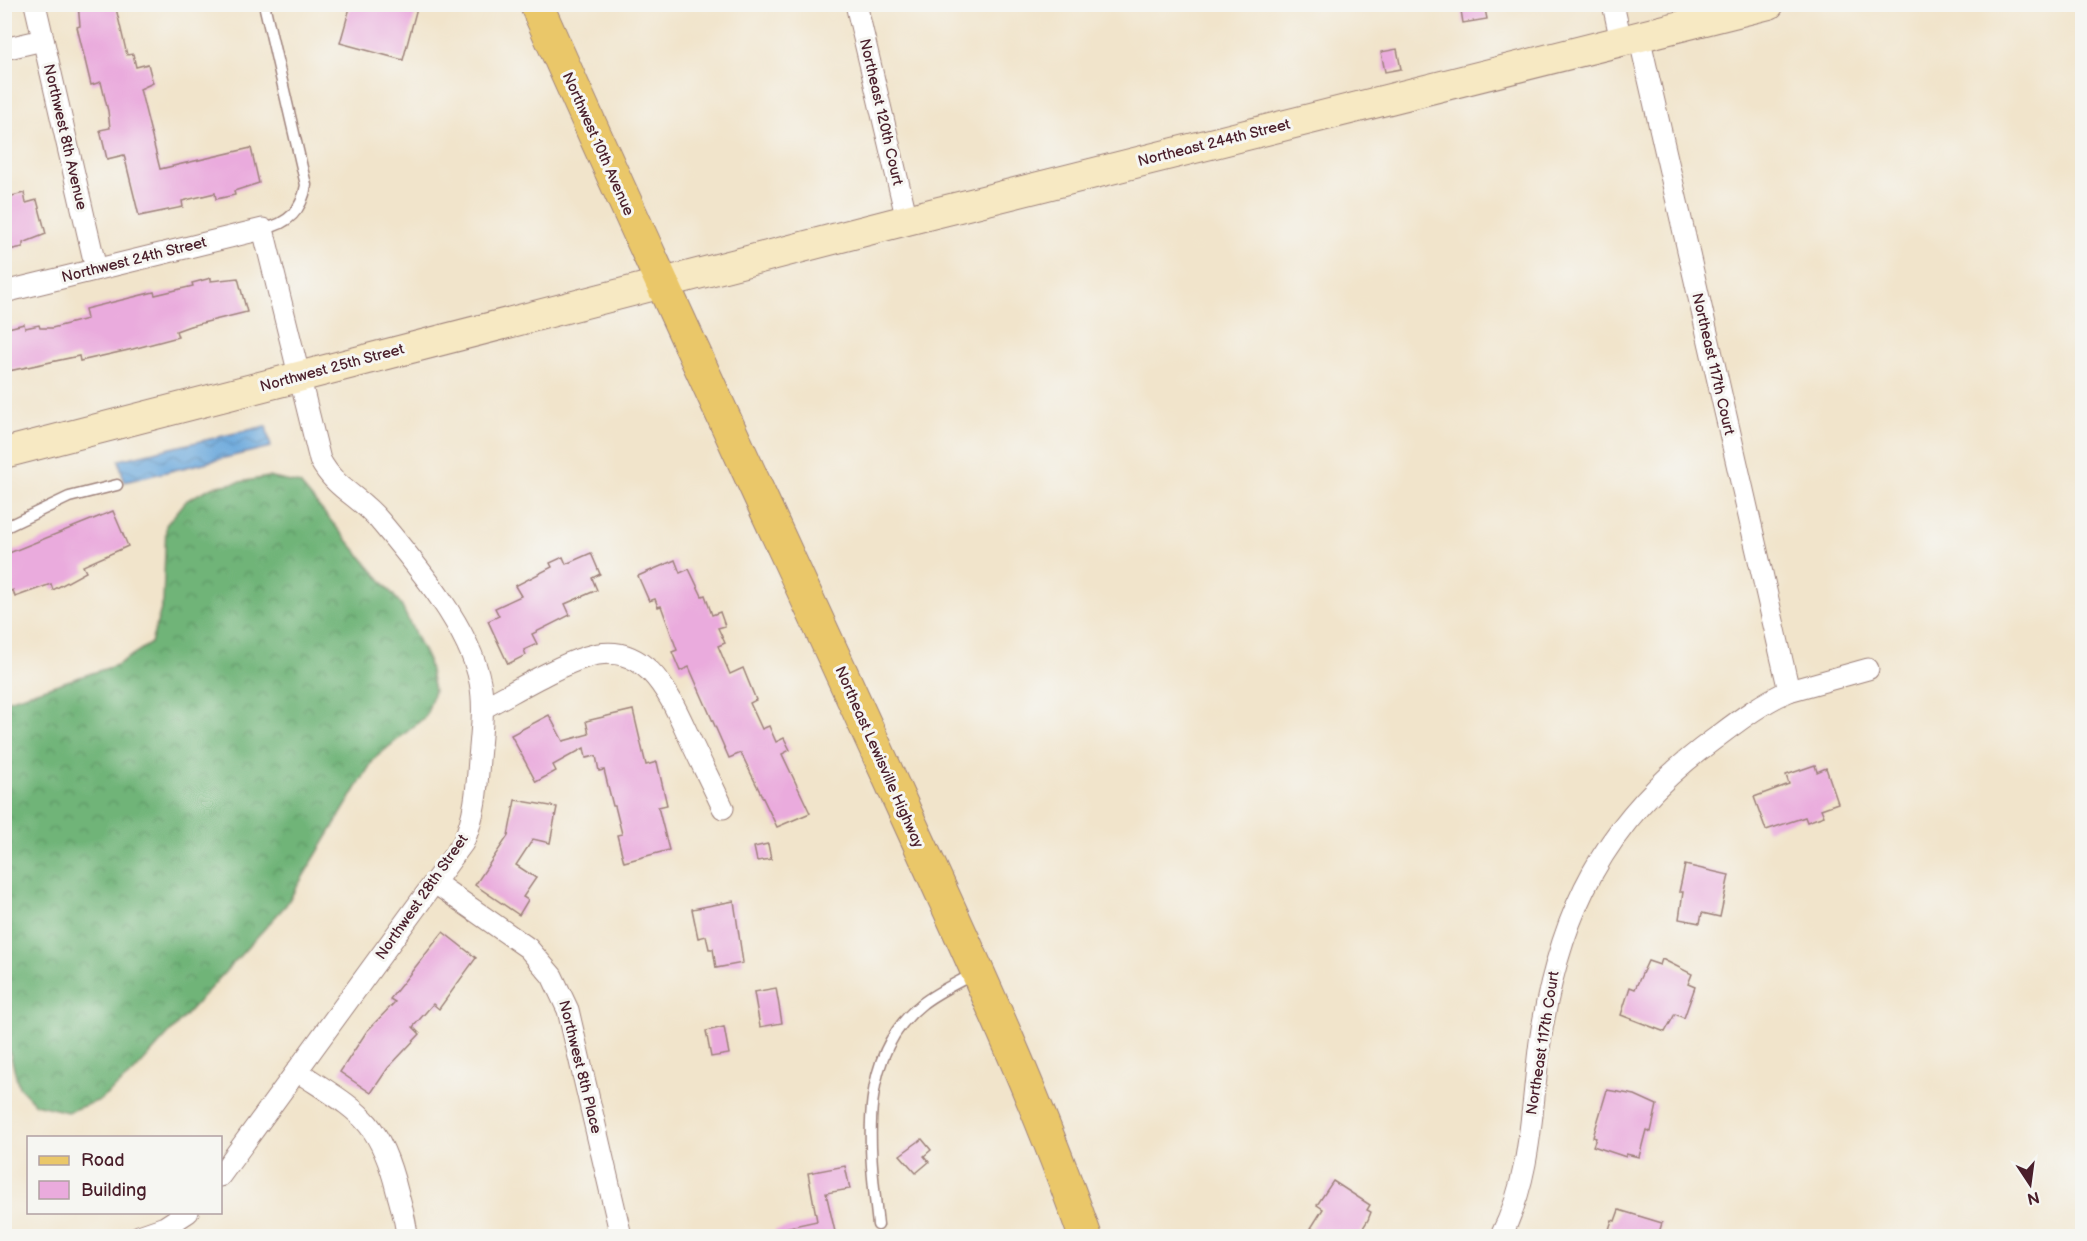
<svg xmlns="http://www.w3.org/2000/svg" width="2087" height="1241" viewBox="0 0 2087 1241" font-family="'Balsamiq Sans',sans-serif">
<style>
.forest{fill:url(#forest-crowns);stroke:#5c6a52;stroke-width:1.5}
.water{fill:url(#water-waves);stroke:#5a6484;stroke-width:1.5}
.building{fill:#eaabdd}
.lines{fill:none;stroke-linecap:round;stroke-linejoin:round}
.lane-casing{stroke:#9e827b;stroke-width:13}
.street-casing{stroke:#9e827b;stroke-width:23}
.secondary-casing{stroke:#9e827b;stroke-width:32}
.primary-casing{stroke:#9e827b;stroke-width:35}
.lane{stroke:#fff;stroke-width:10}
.street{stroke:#fff;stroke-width:21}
.secondary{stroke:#f7e9c3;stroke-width:30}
.primary{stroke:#eac769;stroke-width:33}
.labels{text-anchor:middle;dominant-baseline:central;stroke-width:6;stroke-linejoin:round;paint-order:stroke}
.street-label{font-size:15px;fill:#4a1f2b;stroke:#f6f6f2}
</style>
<defs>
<pattern id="forest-crowns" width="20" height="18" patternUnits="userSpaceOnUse" patternTransform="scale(1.5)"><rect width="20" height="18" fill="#6fb478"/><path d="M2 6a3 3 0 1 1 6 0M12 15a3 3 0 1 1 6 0" fill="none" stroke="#5d9263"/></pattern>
<pattern id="water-waves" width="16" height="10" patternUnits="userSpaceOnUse" patternTransform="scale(1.5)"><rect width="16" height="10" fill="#6aa8dc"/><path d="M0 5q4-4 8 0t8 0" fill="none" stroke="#5988b3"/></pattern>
</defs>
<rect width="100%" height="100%" fill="#f6f6f2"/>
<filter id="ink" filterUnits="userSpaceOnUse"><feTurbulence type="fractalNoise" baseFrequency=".0167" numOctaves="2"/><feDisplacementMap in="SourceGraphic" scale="12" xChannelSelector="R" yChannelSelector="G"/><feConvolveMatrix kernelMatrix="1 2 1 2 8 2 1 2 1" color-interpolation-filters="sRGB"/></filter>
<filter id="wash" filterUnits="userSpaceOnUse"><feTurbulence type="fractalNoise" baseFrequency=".008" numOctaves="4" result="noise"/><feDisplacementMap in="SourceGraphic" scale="24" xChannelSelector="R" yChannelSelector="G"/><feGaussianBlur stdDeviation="1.35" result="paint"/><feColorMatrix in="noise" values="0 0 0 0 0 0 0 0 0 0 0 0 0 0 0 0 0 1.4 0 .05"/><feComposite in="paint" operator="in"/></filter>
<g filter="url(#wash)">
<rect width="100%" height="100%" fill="#f1e4cb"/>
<polygon class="forest" points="268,477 300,484 400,603 428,661 434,691 426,716 374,759 286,905 134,1072 100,1100 67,1112 35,1104 19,1087 5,1035 5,701 117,665 151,643 163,602 166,525 187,500 212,487"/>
<polygon class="water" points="266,426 271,447 124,482 119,460"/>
<g id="blocks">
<g class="building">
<polygon points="78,4 115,4 127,55 133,54 136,67 148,64 153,83 140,89 160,169 251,148 259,183 234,191 235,195 216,199 215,193 182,201 183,207 139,216 124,155 107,159 100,130 110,128 108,111 101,82 91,85 77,27 80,26"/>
<polygon points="351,4 418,4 403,60 340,43"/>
<polygon points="1460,4 1484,4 1487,19 1463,23"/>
<polygon points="1397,49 1401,69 1385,72 1381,52"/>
<polygon points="24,193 26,203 37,200 46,234 23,243 23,247 4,251 4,198"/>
<polygon points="211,278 211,281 238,278 247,312 190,326 176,331 178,337 133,349 80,361 79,356 4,372 4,329 24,324 25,328 39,325 40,328 52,328 87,319 85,309 154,292 155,295 193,286 192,283"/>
<polygon points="113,511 128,546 83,566 86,572 53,590 51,584 15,597 13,590 4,594 4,555"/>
<polygon points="591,553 600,574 592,578 597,590 565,604 570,615 532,634 537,644 524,650 526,655 508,664 488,621 499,616 495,608 521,596 515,586 552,567 550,563 563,557 566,564"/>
<polygon points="675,560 680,573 689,569 702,596 705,595 712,615 720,612 725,626 718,628 725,643 718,646 730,674 743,668 756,700 750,703 762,729 769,726 776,742 784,738 790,750 782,754 810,813 777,827 741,753 729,758 689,667 680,671 672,652 677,650 661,606 658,607 655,599 649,601 638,576"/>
<polygon points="633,710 646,765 657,762 667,805 658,807 669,850 624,862 617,835 622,834 615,806 613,806 604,770 599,771 596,756 586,758 584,748 553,765 556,771 536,782 511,735 549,715 563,741 589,734 586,721"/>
<polygon points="1815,765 1817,772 1826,768 1838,803 1821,809 1824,816 1807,822 1805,817 1766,830 1754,797 1789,784 1786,775"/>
<polygon points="515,800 557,807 550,843 533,839 516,865 536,878 523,897 528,900 519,915 475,885 508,836"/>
<polygon points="768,844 771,859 757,861 754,847"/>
<polygon points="1685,865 1729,875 1720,917 1702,913 1700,923 1679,919 1683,892 1679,892"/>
<polygon points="734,901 743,963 716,968 713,949 709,949 706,936 698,938 692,909"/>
<polygon points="443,932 476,958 439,1009 433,1004 413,1027 420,1034 388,1068 371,1093 340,1072 367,1031 395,1002 390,999"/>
<polygon points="1662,959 1692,974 1688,984 1695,987 1684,1018 1675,1014 1665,1032 1621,1015 1630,987 1635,989 1648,961 1660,965"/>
<polygon points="776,988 782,1023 760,1027 754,992"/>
<polygon points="724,1027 729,1054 711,1057 706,1031"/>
<polygon points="1607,1090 1635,1095 1657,1105 1651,1132 1646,1130 1639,1157 1626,1154 1626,1157 1593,1146 1596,1138 1593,1137"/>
<polygon points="922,1139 931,1150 924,1156 929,1162 916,1173 900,1155"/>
<polygon points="845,1166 850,1189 826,1193 836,1236 776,1236 775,1230 817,1221 808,1173"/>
<polygon points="1333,1181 1370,1205 1367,1210 1371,1212 1368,1220 1358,1236 1324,1236 1311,1228 1323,1209 1317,1205"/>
<polygon points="1619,1210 1662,1223 1658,1236 1607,1236 1612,1220 1615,1221"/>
</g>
</g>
</g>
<g filter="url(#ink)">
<use href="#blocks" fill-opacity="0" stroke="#9e827b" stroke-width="1.5"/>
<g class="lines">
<g class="lane-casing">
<g id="lane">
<path d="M263,229C289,224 302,210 306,185L264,4"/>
<polyline points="4,528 69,497 117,485"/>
<path d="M878,1225C870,1152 855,1057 922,1004C937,992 957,983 973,974"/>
</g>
</g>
<g class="street-casing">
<g id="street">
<polyline points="35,4 96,269"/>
<polyline points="856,4 907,220"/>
<polyline points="1613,4 1621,41"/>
<polyline points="4,49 43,40"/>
<path d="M4,292L263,229L320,460C336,490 360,496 380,521C415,563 470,628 480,682C485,707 481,733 479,759C477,789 475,816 463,843L220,1176"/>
<polyline points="1789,691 1868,669"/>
<path d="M483,708C514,692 554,667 586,657C646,638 669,694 689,737C700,761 712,784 723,808"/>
<polyline points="435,883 528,948 552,976 568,1010 621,1236"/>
<path d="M297,1071C357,1111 379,1117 397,1191C401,1206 406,1221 407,1236"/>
<polyline points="139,1236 165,1227 188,1212"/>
<path d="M1501,1236C1532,1175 1531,1109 1540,1042C1559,912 1605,819 1713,740C1737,722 1761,703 1789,691L1639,36"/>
</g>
</g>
<g class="secondary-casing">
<polyline id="secondary" points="4,453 907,220 1769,4"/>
</g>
<g class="primary-casing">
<path id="primary" d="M536,4C651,263 771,518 888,775C957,927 1030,1079 1085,1236"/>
</g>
<use href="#lane" class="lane"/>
<use href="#street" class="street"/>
<use href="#secondary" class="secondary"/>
<use href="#primary" class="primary"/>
</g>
</g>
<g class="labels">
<g class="street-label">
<text transform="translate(881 112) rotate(77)">Northeast 120th Court</text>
<text transform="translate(65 137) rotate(77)">Northwest 8th Avenue</text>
<text transform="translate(1214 143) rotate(-14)">Northeast 244th Street</text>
<text transform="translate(598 144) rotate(66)">Northwest 10th Avenue</text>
<text transform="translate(134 260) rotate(-14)">Northwest 24th Street</text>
<text transform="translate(1713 364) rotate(77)">Northeast 117th Court</text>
<text transform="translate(332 368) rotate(-15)">Northwest 25th Street</text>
<text transform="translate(879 757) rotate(66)">Northeast Lewisville Highway</text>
<text transform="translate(422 897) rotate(-55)">Northwest 28th Street</text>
<text transform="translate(1543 1043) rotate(-81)">Northeast 117th Court</text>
<text transform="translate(580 1067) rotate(76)">Northwest 8th Place</text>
</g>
</g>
<rect width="2087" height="1241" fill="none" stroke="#f6f6f2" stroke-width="24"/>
<rect x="27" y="1136" width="195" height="78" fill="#f6f6f2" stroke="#b1a0a2" stroke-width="1.5"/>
<rect x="39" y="1156" width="30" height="9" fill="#eac769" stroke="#b1a0a2" stroke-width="1.5"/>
<text x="81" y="1166" font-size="18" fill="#4a1f2b">Road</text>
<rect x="39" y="1181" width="30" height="18" fill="#eaabdd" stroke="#b1a0a2" stroke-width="1.5"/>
<text x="81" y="1196" font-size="18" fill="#4a1f2b">Building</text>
<g transform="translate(2030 1184) rotate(167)" stroke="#f6f6f2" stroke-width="4.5" paint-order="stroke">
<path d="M0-4.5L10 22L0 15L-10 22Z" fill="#4a1f2b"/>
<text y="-9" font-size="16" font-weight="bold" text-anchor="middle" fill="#4a1f2b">N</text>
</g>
</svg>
